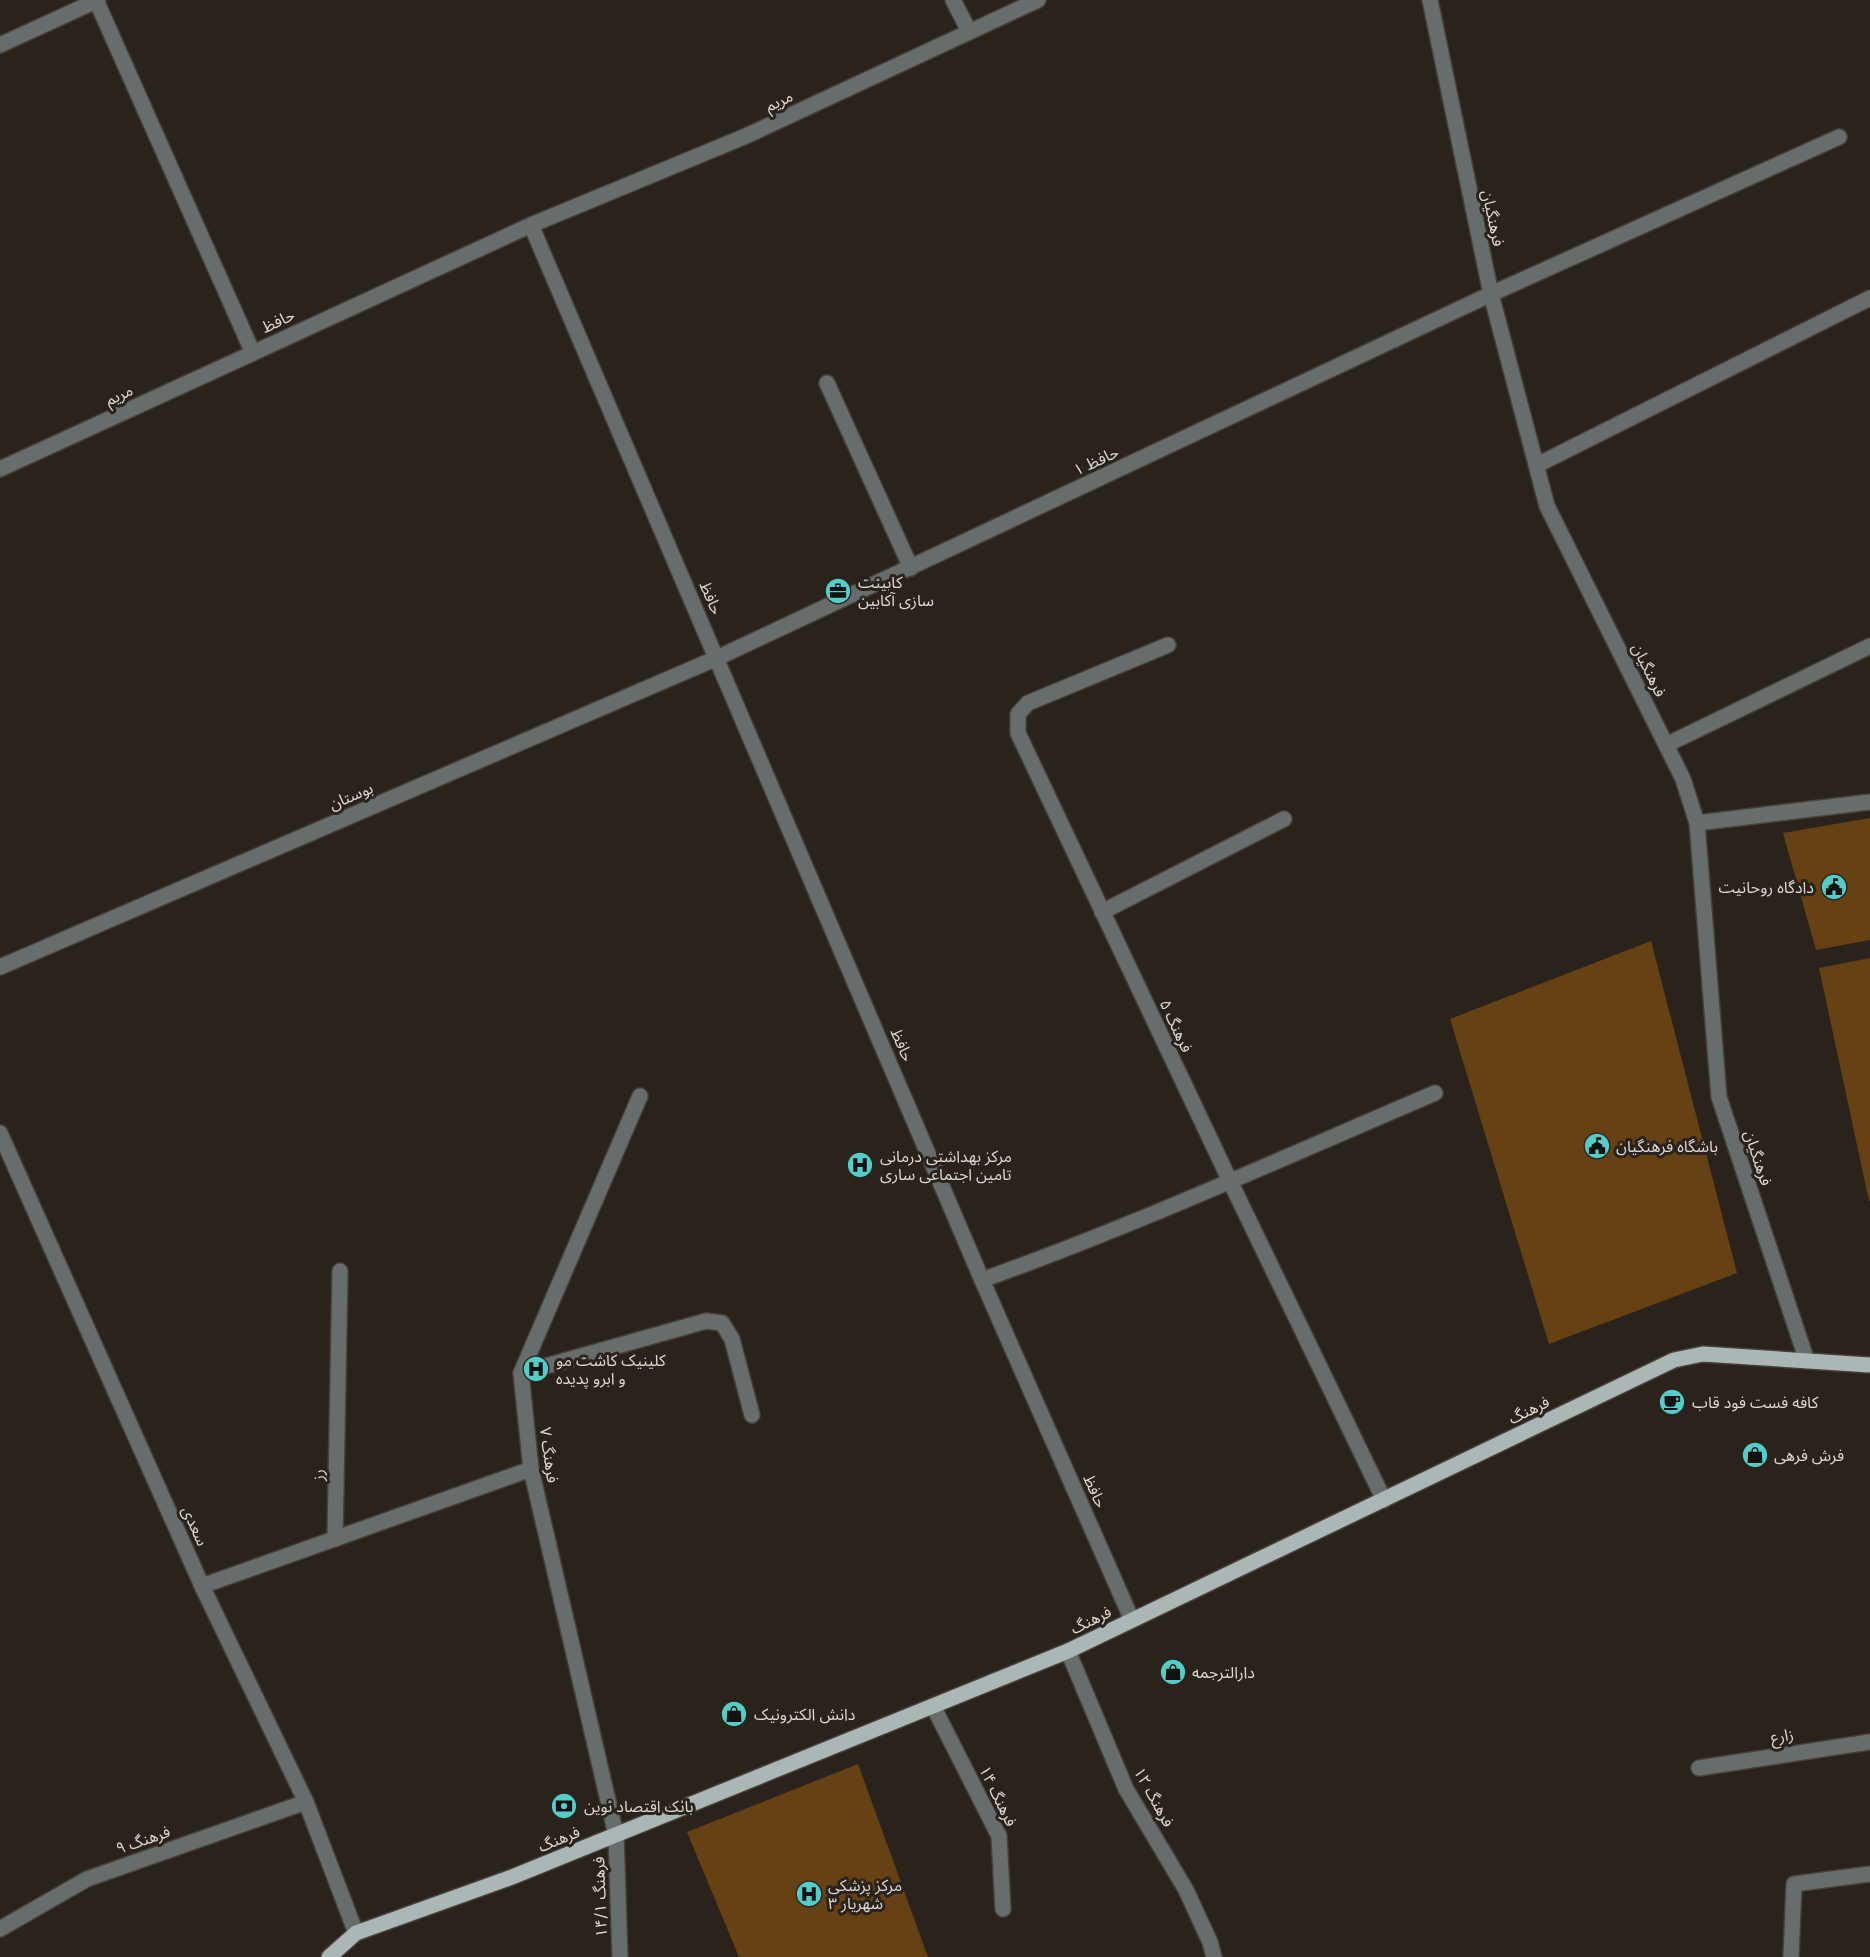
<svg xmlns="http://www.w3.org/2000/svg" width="1870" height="1957" viewBox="0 0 1870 1957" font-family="Figtree,'Noto Sans Arabic',sans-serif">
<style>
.building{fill:#664114}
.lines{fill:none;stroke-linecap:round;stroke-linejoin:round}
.minor-casing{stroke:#474039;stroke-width:18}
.major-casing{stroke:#474039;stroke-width:18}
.minor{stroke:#676d6d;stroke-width:15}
.major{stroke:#aab7b6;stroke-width:15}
.labels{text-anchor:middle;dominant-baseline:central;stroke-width:6;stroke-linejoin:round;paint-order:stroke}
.street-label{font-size:16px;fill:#ddd8d3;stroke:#2a231c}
.poi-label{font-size:16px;fill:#ddd8d3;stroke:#2a231c;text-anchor:start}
</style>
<rect width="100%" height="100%" fill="#2a231c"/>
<g class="building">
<polygon points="1870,818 1870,940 1816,950 1783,833"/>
<polygon points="1651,941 1737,1273 1549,1344 1450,1019"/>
<polygon points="1870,958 1870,1201 1869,1201 1819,968"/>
<polygon points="858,1764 928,1957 739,1957 687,1832"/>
</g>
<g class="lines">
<g class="minor-casing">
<g id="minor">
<polyline points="96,0 253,353 531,225 982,1280 1132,1620"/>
<polyline points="953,0 969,31"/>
<polyline points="1430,0 1491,294 1547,506 1683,779 1697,823 1719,1097 1807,1361"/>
<polyline points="0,45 98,0"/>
<polyline points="531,225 746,136 1038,0"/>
<polyline points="827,383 911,568"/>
<polyline points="1537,465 1870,298"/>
<polyline points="0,469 253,353"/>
<polyline points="1168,645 1028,703 1018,714 1018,733 1230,1181 1384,1500"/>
<polyline points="1666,745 1870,646"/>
<polyline points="1697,823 1870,802"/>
<polyline points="1102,912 1284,819"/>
<polyline points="0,967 717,658 1491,294 1839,137"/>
<polyline points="0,1133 202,1586 306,1802 356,1933"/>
<path d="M982,1280C1136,1225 1285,1157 1435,1093"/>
<polyline points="521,1373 706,1321 722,1323 732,1339 752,1415"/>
<polyline points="335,1539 340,1271"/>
<polyline points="202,1586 531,1469"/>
<polyline points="1068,1651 1126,1789 1186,1890 1210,1942 1214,1957"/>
<polyline points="933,1706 999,1836 1003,1909"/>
<polyline points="1699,1768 1870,1742"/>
<polyline points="0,1929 87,1879 306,1802"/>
<polyline points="620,1957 616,1835 531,1469 521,1373 640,1096"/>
<polyline points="1791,1957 1794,1884 1870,1874"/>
</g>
</g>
<g class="major-casing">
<polyline id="major" points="329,1957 356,1933 512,1877 1068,1651 1674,1360 1703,1354 1870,1365"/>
</g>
<use href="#minor" class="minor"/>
<use href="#major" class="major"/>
</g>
<defs>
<g id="office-disc" transform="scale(1.35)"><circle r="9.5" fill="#54cdc8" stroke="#2a231c"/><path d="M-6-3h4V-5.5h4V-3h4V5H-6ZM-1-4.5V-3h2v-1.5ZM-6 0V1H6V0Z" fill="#111"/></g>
<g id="civic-disc" transform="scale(1.35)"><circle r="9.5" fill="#54cdc8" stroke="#2a231c"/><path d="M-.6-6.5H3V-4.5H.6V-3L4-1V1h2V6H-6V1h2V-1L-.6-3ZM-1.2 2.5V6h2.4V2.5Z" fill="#111"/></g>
<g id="hospital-disc" transform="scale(1.35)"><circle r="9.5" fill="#54cdc8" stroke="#2a231c"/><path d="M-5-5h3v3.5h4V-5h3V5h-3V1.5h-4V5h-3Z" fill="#111"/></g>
<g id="cafe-disc" transform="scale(1.35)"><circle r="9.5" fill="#54cdc8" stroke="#2a231c"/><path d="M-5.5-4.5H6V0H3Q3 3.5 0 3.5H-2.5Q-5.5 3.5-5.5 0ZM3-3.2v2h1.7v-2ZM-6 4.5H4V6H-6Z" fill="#111"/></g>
<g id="shop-disc" transform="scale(1.35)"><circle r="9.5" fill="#54cdc8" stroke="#2a231c"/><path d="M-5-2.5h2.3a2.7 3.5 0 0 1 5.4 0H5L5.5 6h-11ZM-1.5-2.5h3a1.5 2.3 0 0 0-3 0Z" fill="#111"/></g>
<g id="bank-disc" transform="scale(1.35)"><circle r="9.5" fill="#54cdc8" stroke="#2a231c"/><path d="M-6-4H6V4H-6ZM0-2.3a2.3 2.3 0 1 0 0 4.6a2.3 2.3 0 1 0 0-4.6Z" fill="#111"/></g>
</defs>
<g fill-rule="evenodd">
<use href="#office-disc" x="838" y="591"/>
<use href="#civic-disc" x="1834" y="887"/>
<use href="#civic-disc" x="1597" y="1146"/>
<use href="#hospital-disc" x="860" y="1165"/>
<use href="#hospital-disc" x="536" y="1369"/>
<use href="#cafe-disc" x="1672" y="1402"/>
<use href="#shop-disc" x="1755" y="1455"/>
<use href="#shop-disc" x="1173" y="1672"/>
<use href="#shop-disc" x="734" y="1714"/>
<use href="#bank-disc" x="564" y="1806"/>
<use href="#hospital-disc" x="809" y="1894"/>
</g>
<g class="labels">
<g class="street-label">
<text transform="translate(779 101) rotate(-25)">مریم</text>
<text transform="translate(1493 218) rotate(78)">فرهنگیان</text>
<text transform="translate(278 321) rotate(-25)">حافظ</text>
<text transform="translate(119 395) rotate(-25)">مریم</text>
<text transform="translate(1096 461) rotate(-25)">حافظ ۱</text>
<text transform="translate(711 598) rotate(67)">حافظ</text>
<text transform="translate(1649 670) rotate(64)">فرهنگیان</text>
<text transform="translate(351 796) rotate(-23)">بوستان</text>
<text transform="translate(1176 1026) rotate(65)">فرهنگ ۵</text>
<text transform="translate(902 1045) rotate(67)">حافظ</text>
<text transform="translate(1758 1158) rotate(72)">فرهنگیان</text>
<text transform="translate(1529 1410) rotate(-26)">فرهنگ</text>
<text transform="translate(549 1455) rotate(82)">فرهنگ ۷</text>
<text transform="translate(318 1475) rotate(-89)">رز</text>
<text transform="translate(1095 1491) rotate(66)">حافظ</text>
<text transform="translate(195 1526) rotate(66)">سعدی</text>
<text transform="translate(1091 1620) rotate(-26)">فرهنگ</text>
<text transform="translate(1782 1736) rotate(-9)">زارع</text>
<text transform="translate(998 1796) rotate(64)">فرهنگ ۱۴</text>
<text transform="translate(1154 1797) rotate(61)">فرهنگ ١٢</text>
<text transform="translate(559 1839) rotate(-22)">فرهنگ</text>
<text transform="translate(143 1840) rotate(-19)">فرهنگ ۹</text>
<text transform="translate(600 1897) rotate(-92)">فرهنگ ۱۴/۱</text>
</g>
<g class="poi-label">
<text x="858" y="582">کابینت<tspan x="858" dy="18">سازی آکابین</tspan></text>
<text x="1814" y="887" text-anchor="end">دادگاه روحانیت</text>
<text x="1616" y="1146">باشگاه فرهنگیان</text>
<text x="880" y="1156">مرکز بهداشتی درمانی<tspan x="880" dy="18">تامین اجتماعی ساری</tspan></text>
<text x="556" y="1360">کلینیک کاشت مو<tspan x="556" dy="18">و ابرو پدیده</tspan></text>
<text x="1692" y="1402">کافه فست فود قاب</text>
<text x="1774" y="1455">فرش فرهی</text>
<text x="1192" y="1672">دارالترجمه</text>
<text x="754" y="1714">دانش الکترونیک</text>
<text x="584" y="1806">بانک اقتصاد نوین</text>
<text x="828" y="1885">مرکز پزشکی<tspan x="828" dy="18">شهریار ۳</tspan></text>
</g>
</g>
</svg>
